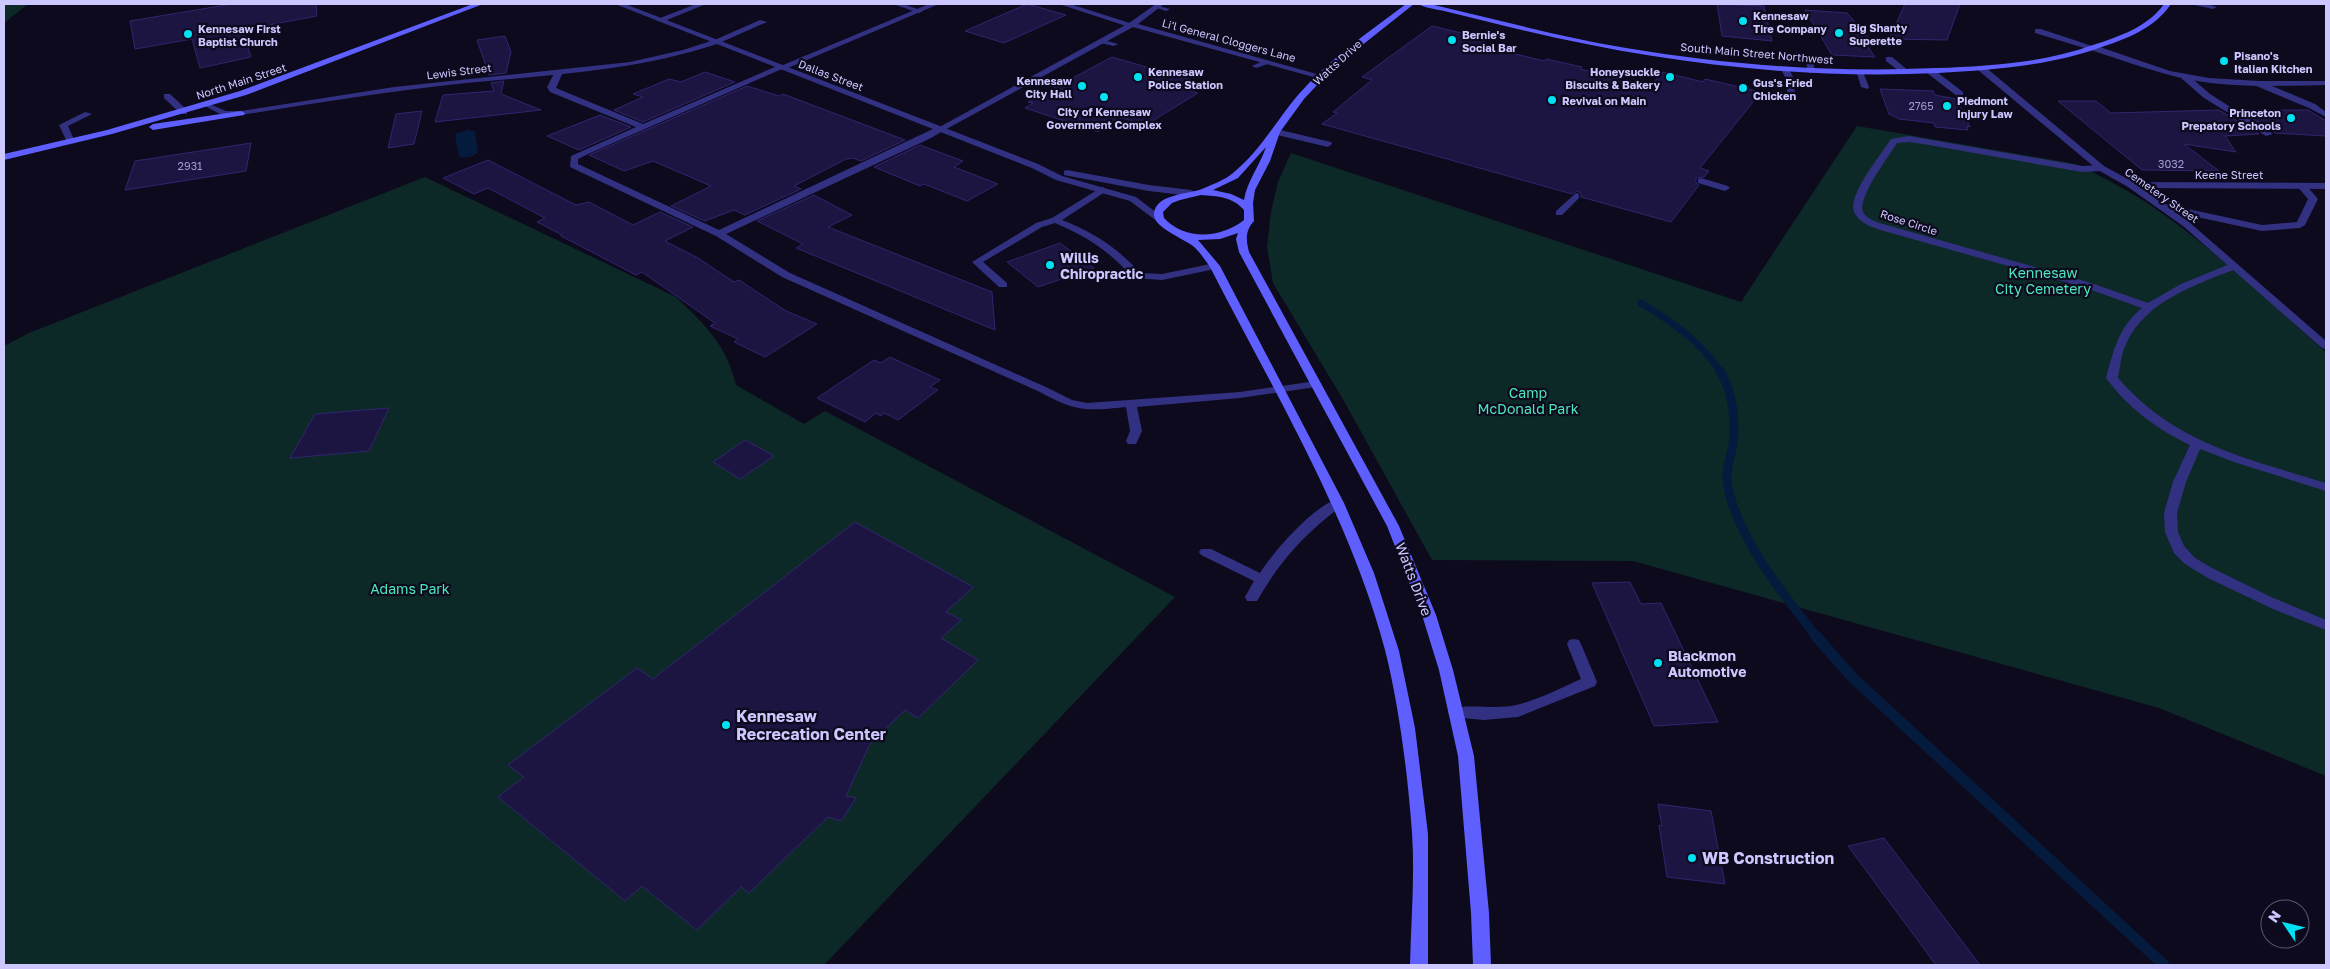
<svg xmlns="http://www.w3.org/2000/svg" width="2330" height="969" viewBox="0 0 2330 969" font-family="'Golos Text',sans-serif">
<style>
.green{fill:#0d2927}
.water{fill:#051b3d}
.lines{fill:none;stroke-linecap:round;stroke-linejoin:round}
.stream-far2{stroke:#051b3d;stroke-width:7}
.stream-far1{stroke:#051b3d;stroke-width:9}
.stream{stroke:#051b3d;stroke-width:11}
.building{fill:#1c1541;stroke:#31256f}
.service{fill:#323181;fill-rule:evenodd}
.minor{fill:#323181;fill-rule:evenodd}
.tertiary{fill:#323181;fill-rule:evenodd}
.secondary{fill:#5f5fff;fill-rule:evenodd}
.poi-dot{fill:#00e1f3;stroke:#0d0a1e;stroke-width:2}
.labels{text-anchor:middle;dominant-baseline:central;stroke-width:4.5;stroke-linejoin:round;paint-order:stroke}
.far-poi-label{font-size:11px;font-weight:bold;fill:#ccc8ff;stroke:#0d0a1e;text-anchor:start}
.far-street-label{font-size:11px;fill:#ccc8ff;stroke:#0d0a1e}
.number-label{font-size:11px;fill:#a09bd0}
.poi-label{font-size:14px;font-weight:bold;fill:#ccc8ff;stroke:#0d0a1e;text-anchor:start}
.park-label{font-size:14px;fill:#4be8bc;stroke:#0d0a1e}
.street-label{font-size:14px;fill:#ccc8ff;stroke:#0d0a1e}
.near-poi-label{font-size:16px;font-weight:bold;fill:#ccc8ff;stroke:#0d0a1e;text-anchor:start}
</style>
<rect width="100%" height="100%" fill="#0d0a1e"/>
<g class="green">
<polygon points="4,4 28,4 4,23"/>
<path d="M1857,126L2076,164C2103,177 2129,191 2153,207C2215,249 2270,303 2326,352V776L2159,708L1633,561L1432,560L1344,401L1273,283L1267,247L1271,212L1278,182L1291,153L1741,302Z"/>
<path d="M425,177L676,297C705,325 726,344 736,385L804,424L825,411L1175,597L824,965H4V346L29,333Z"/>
</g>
<polygon class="water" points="470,129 470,131 475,131 478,153 474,154 474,156 463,158 462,156 459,157 455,134"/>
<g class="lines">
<path class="stream-far2" d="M1641,303C1672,322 1701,341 1721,373"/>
<path class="stream-far1" d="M1720,371C1733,392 1736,422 1733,445C1731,457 1726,467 1727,479C1732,531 1784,596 1816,636"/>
<polyline class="stream" points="1815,635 1852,677 2164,965"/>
</g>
<g class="building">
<polygon points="232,4 316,4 317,16 242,30 251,57 200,68 192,39 135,49 130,21"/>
<polygon points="1027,4 1066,15 1004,43 965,31"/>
<polygon points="1717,4 1764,6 1772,41 1722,36"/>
<polygon points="1905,4 1960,4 1947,40 1889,39"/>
<polygon points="1805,10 1847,13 1869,38 1862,38 1875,57 1832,55"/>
<polygon points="1432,26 1487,39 1479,45 1544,61 1546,59 1582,67 1580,69 1650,86 1663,72 1703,82 1705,79 1761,92 1700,168 1709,171 1704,177 1696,178 1696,183 1699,185 1671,222 1581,197 1581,193 1577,191 1572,194 1322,124 1337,113 1333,112 1372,80 1362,77"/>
<polygon points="505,36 511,52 506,73 489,75 477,40"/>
<polygon points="1112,57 1191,80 1184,84 1190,86 1184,89 1198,93 1149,123 1142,124 1122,118 1098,132 1025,108 1033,103 1028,102"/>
<polygon points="705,72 735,82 643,122 614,110 643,97 633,94 669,79 681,82"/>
<polygon points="504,81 501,94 541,110 435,122 443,95 494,91 491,83"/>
<polygon points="747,86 779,96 783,94 905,140 861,161 853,158 846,159 794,186 801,189 745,215 734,210 705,221 671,206 711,186 653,161 624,171 589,155"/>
<polygon points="1880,89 1933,91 1935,95 1957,99 1970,127 1967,126 1968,130 1935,127 1934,123 1899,119 1889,114"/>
<polygon points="2058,101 2096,101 2111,113 2219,110 2259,134 2225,136 2236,152 2184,144 2219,171 2142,170"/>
<polygon points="2238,110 2308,110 2326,121 2326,136 2275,133"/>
<polygon points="422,111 414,144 388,148 396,114"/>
<polygon points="600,115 631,127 579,150 547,136"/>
<polygon points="251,143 246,171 125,190 135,161"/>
<polygon points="920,145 963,161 954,167 998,184 967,201 924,184 920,186 874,167"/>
<polygon points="488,160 576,205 589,202 633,225 660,212 693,227 665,241 698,258 734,282 739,280 786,311 817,324 765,357 734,342 738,339 710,326 715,323 642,272 636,275 561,236 562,235 537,222 545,218 488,188 474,194 443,178"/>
<polygon points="814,195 852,215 828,227 992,292 995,330 796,248 803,244 757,221"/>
<polygon points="1060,243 1094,268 1038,287 1007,262"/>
<polygon points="890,357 940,380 930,387 938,390 898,420 884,413 881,416 876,413 865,422 817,398 874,360 881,363"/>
<polygon points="389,408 369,451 290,458 315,414"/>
<polygon points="745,440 774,456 740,479 713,462"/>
<polygon points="855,522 973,587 946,612 961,620 941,638 978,660 918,718 905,710 870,744 846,796 856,798 841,821 828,817 749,893 741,887 697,930 642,886 625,901 498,797 524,777 508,765 637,668 653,679"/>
<polygon points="1630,582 1641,604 1661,603 1718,722 1654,726 1592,583"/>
<polygon points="1658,804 1711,811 1725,884 1667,877 1659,825 1662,826"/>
<polygon points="1884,838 1980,965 1936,965 1848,846"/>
</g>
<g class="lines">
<g class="service">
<polygon points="696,4 706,4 662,22 655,20"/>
<polygon points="893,4 903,4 923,11 919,13"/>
<polygon points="1059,4 1070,4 1136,25 1129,27"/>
<polygon points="2190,4 2206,4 2217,7 2213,9"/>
<polygon points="1154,5 1170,9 1166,11 1154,7"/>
<polygon points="760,20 767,22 717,44 710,42"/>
<polygon points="2035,29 2041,29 2098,48 2091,50 2035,33"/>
<polygon points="1100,39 1118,44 1114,46 1100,43"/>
<polygon points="1796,52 1802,52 1813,60 1815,73 1809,73 1806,63 1796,56"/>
<polygon points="1886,57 1892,57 1910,72 1903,74 1886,61"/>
<polygon points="1265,60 1269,62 1268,64 1256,68 1252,66"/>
<path d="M777,66L784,68L588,154L578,159V164L719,230L935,128H941V132L931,138L726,234L790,273L1048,388L1072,400L1087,403L1240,392L1316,381L1322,384L1316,387L1240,398L1137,407L1142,431L1136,444H1128L1126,441L1130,431L1126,407C1086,411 1076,412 1040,392L782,277L716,236L570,167L571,156L636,127L550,92L547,87L556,70H562L563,72L556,88L643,124Z"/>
<polygon points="1782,67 1788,67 1796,83 1793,100 1786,98 1788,83 1781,69"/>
<polygon points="1927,69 1933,69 1963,92 1963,96 1957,96 1927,73"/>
<polygon points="1856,70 1863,72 1869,87 1868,89 1861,87"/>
<polygon points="2181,74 2187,74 2210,94 2273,134 2266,136 2204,98 2181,78"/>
<polygon points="2254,81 2260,81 2315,104 2326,112 2326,117 2309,108 2254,85"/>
<polygon points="164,94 170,94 187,110 187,114 181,114 164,98"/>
<polygon points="85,112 92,114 68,126 75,142 68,144 59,125"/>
<polygon points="1276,129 1331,142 1332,144 1328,147 1273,134 1273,130"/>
<path d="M1909,136L2082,166L2101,165L2105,168L2101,171L2082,172L1929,145L1909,142L1897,143C1889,156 1857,198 1863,212C1866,218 1876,222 1883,224L2091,283L2148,303L2181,284L2230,264H2238V268C2196,285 2146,300 2126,344C2121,354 2120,367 2118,378C2175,444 2246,458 2326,483V491L2234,462L2200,449L2186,482L2177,513L2178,532L2184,546L2195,558L2212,568L2271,597L2326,620V630L2273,609L2208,578L2185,564L2174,553L2165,532L2164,513L2173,482L2190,445C2157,429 2128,408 2106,378C2114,349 2118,328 2142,308L2083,287L1884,231C1873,228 1859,223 1854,212C1847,196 1882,153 1891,139Z"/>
<polygon points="1701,178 1728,186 1730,188 1725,191 1698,183 1698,179"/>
<polygon points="2302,183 2305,184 2318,199 2305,225 2300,228 2262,231 2160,209 2155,206 2160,203 2262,225 2297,222 2308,199 2297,186"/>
<path d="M1102,187L1105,188V192L1062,220C1093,232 1118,248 1140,273L1162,274L1215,263L1220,266L1215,269L1162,280L1133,278C1111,252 1086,236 1055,223L1042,227L983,262L1007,283V287H999L972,262L1036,223L1052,218Z"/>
<polygon points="1576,193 1579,194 1579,198 1562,215 1556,215 1556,211"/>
<path d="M1338,499L1344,503L1342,506C1306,532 1279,562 1257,601H1247L1245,597L1254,581L1201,555L1199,552L1201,549H1211L1260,573C1273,552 1314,505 1338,499Z"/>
<path d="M1574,639L1579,640L1581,644L1597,682L1595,686L1518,717L1484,720L1451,717L1448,713L1451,709C1468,703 1496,710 1516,705C1538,700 1561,688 1581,679L1567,644L1569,640Z"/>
</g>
<g class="minor">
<polygon points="929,4 939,4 783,70 776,68"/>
<polygon points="1156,4 1164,4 1138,24 1324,76 1317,78 1133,27 941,132 934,130 1129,23"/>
<path d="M714,40L718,42L717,44C635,71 551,75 466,83C391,91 316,103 241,115H222L203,105L207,103L226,111H241L394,87L630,62L683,50Z"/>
<polygon points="1978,66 1984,66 2104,166 2133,182 2326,183 2326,189 2141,188 2189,222 2326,341 2326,349 2322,348 2183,226 2128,187 2098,170 1978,70"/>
</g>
<g class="tertiary">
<polygon points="615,4 625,4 1038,164 1062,176 1136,197 1166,220 1164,222 1158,222 1130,201 1056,180 1032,168"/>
<path d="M2091,46H2097L2170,71L2209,78L2259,81H2326V85C2281,86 2235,88 2191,80C2157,73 2124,61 2091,50Z"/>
<polygon points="1067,170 1149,185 1191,190 1196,193 1191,196 1149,191 1064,175 1064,171"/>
</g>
<g class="secondary">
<polygon points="473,4 483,4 246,95 112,134 4,160 4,154 107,130 240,91"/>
<path d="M1406,4H1414L1332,69L1304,99L1280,132L1270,161L1255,190L1253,203L1254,221C1245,231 1246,240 1249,252L1399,526L1436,615L1453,670L1474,756L1489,913L1491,965H1473L1471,913L1458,756L1439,670L1422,615L1387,526L1239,252L1236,239L1238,233L1220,239L1198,240L1220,266L1344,503L1374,573L1399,651L1415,728L1428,834V965H1410C1411,921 1415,876 1412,833C1408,776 1399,705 1385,650C1350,517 1273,390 1210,267C1205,260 1200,252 1193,246C1183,238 1153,227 1154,214C1155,194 1189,194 1202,189C1211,185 1225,180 1233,173C1260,151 1276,121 1298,95C1329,59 1369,32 1406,4ZM1266,147C1260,165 1247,181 1244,200L1231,194L1213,190L1238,178ZM1201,195C1217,196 1233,197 1244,210V220C1222,238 1185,241 1164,218L1163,212L1172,203L1180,200Z"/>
<path d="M1418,4H1430C1495,19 1560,37 1626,48C1728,65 1832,73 1936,68C1989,66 2043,63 2093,45C2118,37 2148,27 2164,4H2171C2154,29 2126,39 2099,48C2048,66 1992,70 1938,73C1791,80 1647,61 1505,26C1485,21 1465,16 1444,11C1436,9 1425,8 1418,4Z"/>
<polygon points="241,111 245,113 244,115 153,130 149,127 153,124"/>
</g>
</g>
<g class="poi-dot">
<circle cx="1743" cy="21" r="5"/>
<circle cx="1839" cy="33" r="5"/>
<circle cx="188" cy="34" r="5"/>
<circle cx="1452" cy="40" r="5"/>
<circle cx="2224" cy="61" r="5"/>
<circle cx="1138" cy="77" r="5"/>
<circle cx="1670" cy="77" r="5"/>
<circle cx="1082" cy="86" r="5"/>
<circle cx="1743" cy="88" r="5"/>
<circle cx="1104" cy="97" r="5"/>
<circle cx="1552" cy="100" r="5"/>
<circle cx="1947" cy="106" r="5"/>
<circle cx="2291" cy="118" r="5"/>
<circle cx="1050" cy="265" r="5"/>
<circle cx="1658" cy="663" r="5"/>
<circle cx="726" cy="725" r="5"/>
<circle cx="1692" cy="858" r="5"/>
</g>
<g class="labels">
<g class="far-poi-label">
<text x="1753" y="15">Kennesaw<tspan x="1753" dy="13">Tire Company</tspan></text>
<text x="1849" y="27">Big Shanty<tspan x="1849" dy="13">Superette</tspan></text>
<text x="198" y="28">Kennesaw First<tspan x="198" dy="13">Baptist Church</tspan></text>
<text x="1462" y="34">Bernie's<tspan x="1462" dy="13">Social Bar</tspan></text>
<text x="2234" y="55">Pisano's<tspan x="2234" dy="13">Italian Kitchen</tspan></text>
<text x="1148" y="71">Kennesaw<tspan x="1148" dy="13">Police Station</tspan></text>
<text x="1660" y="71" text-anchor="end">Honeysuckle<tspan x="1660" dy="13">Biscuits &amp; Bakery</tspan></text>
<text x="1072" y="80" text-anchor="end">Kennesaw<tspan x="1072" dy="13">City Hall</tspan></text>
<text x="1753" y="82">Gus's Fried<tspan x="1753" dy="13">Chicken</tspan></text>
<text x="1562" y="100">Revival on Main</text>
<text x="1957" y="100">Piedmont<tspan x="1957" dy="13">Injury Law</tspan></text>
<text x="1104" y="111" text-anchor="middle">City of Kennesaw<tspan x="1104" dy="13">Government Complex</tspan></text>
<text x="2281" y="112" text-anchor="end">Princeton<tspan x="2281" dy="13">Prepatory Schools</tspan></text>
</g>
<g class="far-street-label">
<text transform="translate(1229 40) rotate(15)">Li'l General Cloggers Lane</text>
<text transform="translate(1757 53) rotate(5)">South Main Street Northwest</text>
<text transform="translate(1337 62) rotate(-42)">Watts Drive</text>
<text transform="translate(459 71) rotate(-7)">Lewis Street</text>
<text transform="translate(831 75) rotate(21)">Dallas Street</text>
<text transform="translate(241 81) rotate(-18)">North Main Street</text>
<text x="2229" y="174">Keene Street</text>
<text transform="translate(2162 195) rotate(35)">Cemetery Street</text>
<text transform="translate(1909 222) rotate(18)">Rose Circle</text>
</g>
<g class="number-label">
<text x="1921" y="105">2765</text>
<text x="2171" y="163">3032</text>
<text x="190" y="165">2931</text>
</g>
<g class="poi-label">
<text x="1060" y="257">Willis<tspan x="1060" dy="16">Chiropractic</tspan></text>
<text x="1668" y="655">Blackmon<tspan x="1668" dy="16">Automotive</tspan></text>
</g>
<g class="park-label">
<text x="2043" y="272">Kennesaw<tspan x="2043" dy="16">City Cemetery</tspan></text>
<text x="1528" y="392">Camp<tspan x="1528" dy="16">McDonald Park</tspan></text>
<text x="410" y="588">Adams Park</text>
</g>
<g class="street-label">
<text transform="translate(1414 579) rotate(69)">Watts Drive</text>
</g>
<g class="near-poi-label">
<text x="736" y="716">Kennesaw<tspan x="736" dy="18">Recrecation Center</tspan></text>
<text x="1702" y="858">WB Construction</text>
</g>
</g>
<rect width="2330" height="969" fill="none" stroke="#ccc8ff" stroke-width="10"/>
<g transform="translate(2285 924) rotate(305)"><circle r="24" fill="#0d0a1e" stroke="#595678"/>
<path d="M0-4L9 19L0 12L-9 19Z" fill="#00e1f3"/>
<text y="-8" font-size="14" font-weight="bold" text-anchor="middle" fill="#ccc8ff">N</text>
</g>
</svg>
